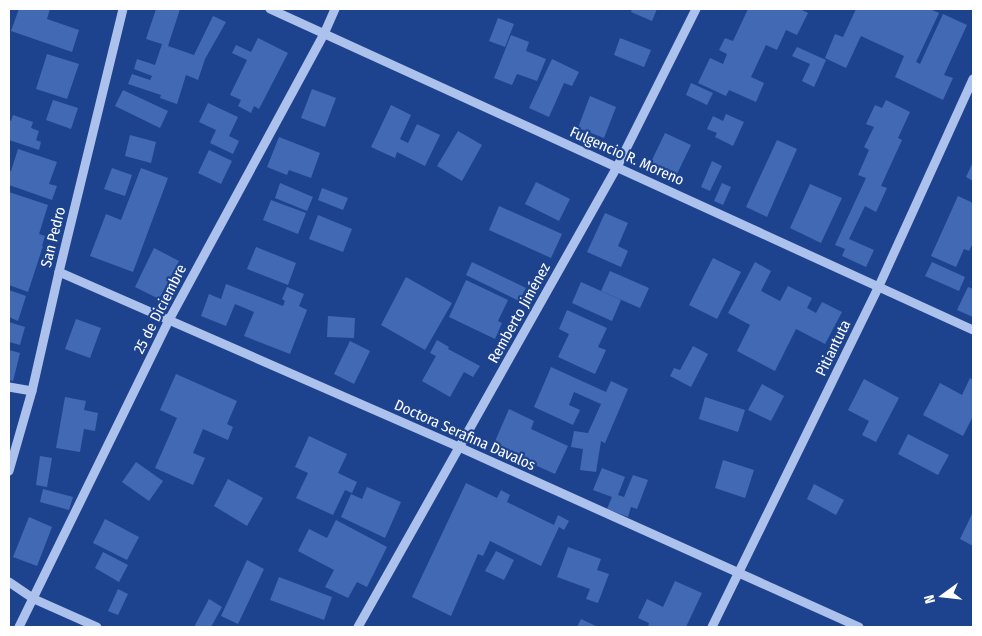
<svg xmlns="http://www.w3.org/2000/svg" width="982" height="636" viewBox="0 0 982 636" font-family="'Fira Sans Condensed',sans-serif">
<style>
.building{fill:#4269b4}
.lines{fill:none;stroke-linecap:round;stroke-linejoin:round}
.minor{stroke:#acc2ed;stroke-width:9}
.labels{text-anchor:middle;dominant-baseline:central;stroke-width:4.5;stroke-linejoin:round;paint-order:stroke}
.street-label{font-size:15px;fill:#fff;stroke:#1e438e}
</style>
<rect width="100%" height="100%" fill="#1e438e"/>
<g class="building">
<polygon points="19,9 50,9 47,19 79,30 72,52 11,31"/>
<polygon points="156,9 180,9 168,46 194,55 213,16 226,22 205,59 198,80 186,75 177,104 160,98 161,95 128,84 132,74 150,80 152,76 134,69 137,59 155,65 162,44 146,39"/>
<polygon points="632,9 657,9 652,21 631,12"/>
<polygon points="748,9 800,9 808,13 797,35 786,30 777,50 766,45 751,77 764,83 756,102 729,90 726,96 698,83 710,58 723,64 727,54 719,50 725,38 733,41"/>
<polygon points="856,9 930,9 939,13 916,62 920,64 943,14 967,25 944,75 953,78 943,100 895,77 904,56 861,36 846,68 825,58 835,34 843,37"/>
<polygon points="498,18 514,24 505,47 489,41"/>
<polygon points="511,35 529,42 526,51 546,59 537,81 517,74 512,85 494,78"/>
<polygon points="258,38 288,53 259,109 254,106 251,113 238,106 241,100 230,95 247,60 232,53 236,45 251,52"/>
<polygon points="620,38 651,50 644,67 614,55"/>
<polygon points="797,47 826,60 814,87 802,81 810,64 792,56"/>
<polygon points="47,54 79,64 67,99 36,89"/>
<polygon points="552,59 579,72 572,86 564,83 549,117 529,108"/>
<polygon points="691,83 713,93 707,105 686,95"/>
<polygon points="312,89 336,98 325,127 301,118"/>
<polygon points="123,90 168,111 160,128 115,106"/>
<polygon points="590,96 616,107 604,138 578,128"/>
<polygon points="53,100 78,108 71,129 46,120"/>
<polygon points="886,100 910,112 898,138 902,140 881,186 887,188 876,212 865,206 849,239 874,250 866,267 842,256 845,249 835,245 866,178 858,175 869,150 864,147 874,127 866,124 875,105 882,108"/>
<polygon points="208,103 238,117 229,136 239,141 233,154 210,143 216,130 199,122"/>
<polygon points="391,105 411,115 400,139 408,143 417,124 440,135 425,166 397,152 395,158 371,147"/>
<polygon points="726,114 744,122 733,146 715,137 717,133 707,129 713,116 723,121"/>
<polygon points="13,115 33,122 31,128 39,131 36,140 41,142 39,150 9,140 9,120 11,121"/>
<polygon points="458,131 482,145 462,181 437,166"/>
<polygon points="665,133 691,145 677,174 651,162"/>
<polygon points="130,135 156,142 151,163 125,156"/>
<polygon points="279,137 320,153 311,178 289,170 287,175 267,167"/>
<polygon points="777,140 797,149 767,217 746,207"/>
<polygon points="18,149 57,162 49,184 57,186 52,200 9,185 9,170 11,171"/>
<polygon points="209,150 232,161 221,184 198,173"/>
<polygon points="712,161 722,166 710,191 701,187"/>
<polygon points="973,162 973,181 966,177"/>
<polygon points="112,168 132,175 125,196 104,189"/>
<polygon points="141,168 168,178 133,272 90,256 106,214 121,220"/>
<polygon points="536,182 570,199 559,221 525,204"/>
<polygon points="280,183 313,197 307,211 275,198"/>
<polygon points="722,183 731,187 723,205 714,201"/>
<polygon points="810,184 842,198 821,243 790,228"/>
<polygon points="322,188 348,198 343,210 318,200"/>
<polygon points="9,192 48,205 39,234 45,236 42,246 43,246 28,292 9,285"/>
<polygon points="958,196 973,203 973,217 972,221 973,222 973,243 969,251 964,249 956,267 931,256"/>
<polygon points="271,200 306,213 298,234 263,220"/>
<polygon points="499,206 562,234 551,258 489,230"/>
<polygon points="605,213 628,223 618,246 628,251 621,267 587,252"/>
<polygon points="318,215 352,229 343,252 309,239"/>
<polygon points="256,247 296,263 288,285 247,269"/>
<polygon points="154,248 179,261 159,299 135,287"/>
<polygon points="713,258 741,272 717,319 689,305"/>
<polygon points="472,262 526,288 519,301 466,275"/>
<polygon points="755,262 771,271 761,291 780,301 788,286 812,298 807,308 816,313 822,302 842,312 825,344 796,329 775,371 737,351 750,325 728,313"/>
<polygon points="932,262 965,277 959,291 925,276"/>
<polygon points="610,271 649,288 640,308 601,291"/>
<polygon points="406,277 452,303 425,350 381,325"/>
<polygon points="466,280 508,300 498,321 502,323 495,339 449,317"/>
<polygon points="581,282 621,300 612,321 572,303"/>
<polygon points="226,284 283,306 285,301 282,299 287,287 304,294 299,306 307,310 290,354 244,336 254,312 235,304 226,326 201,316 209,294 221,299"/>
<polygon points="968,287 973,289 973,317 957,310"/>
<polygon points="9,290 26,296 18,321 9,317"/>
<polygon points="567,310 607,328 598,347 606,350 595,374 558,357 569,334 559,329"/>
<polygon points="328,316 355,318 354,338 327,337"/>
<polygon points="76,319 101,328 90,358 65,349"/>
<polygon points="9,322 25,327 20,345 9,342"/>
<polygon points="437,340 449,347 448,349 480,366 473,377 464,372 450,397 422,381 436,356 430,353"/>
<polygon points="350,341 370,351 354,384 334,374"/>
<polygon points="693,346 708,354 691,387 670,376 674,368 680,370"/>
<polygon points="9,350 20,353 13,381 9,380"/>
<polygon points="551,367 606,392 611,381 628,389 605,443 601,441 596,472 580,470 583,449 571,447 574,431 588,433 601,404 574,392 569,405 580,410 573,425 534,407"/>
<polygon points="176,374 237,401 227,424 233,427 228,440 203,429 193,453 205,458 193,485 155,468 177,418 160,410"/>
<polygon points="970,378 973,380 973,416 963,436 923,415 940,383 962,395"/>
<polygon points="864,379 899,398 876,442 862,435 869,421 848,410"/>
<polygon points="762,384 784,396 771,421 748,410"/>
<polygon points="65,397 86,401 84,410 98,413 95,431 84,429 80,452 56,448"/>
<polygon points="705,397 745,410 738,432 699,419"/>
<polygon points="509,409 534,421 531,429 568,446 555,474 493,446"/>
<polygon points="908,434 949,455 938,475 898,454"/>
<polygon points="309,436 347,454 338,473 357,482 352,493 345,490 333,515 296,498 308,473 295,467"/>
<polygon points="40,456 52,458 47,487 36,485"/>
<polygon points="723,460 754,470 745,498 715,488"/>
<polygon points="136,462 163,481 149,501 122,482"/>
<polygon points="602,468 625,477 618,495 624,497 633,475 648,480 637,509 631,507 628,517 607,509 612,497 593,490"/>
<polygon points="228,479 263,498 247,526 214,506"/>
<polygon points="466,483 497,498 501,490 510,495 507,502 554,525 558,515 569,521 564,530 559,527 541,566 490,541 483,556 478,554 451,616 412,597"/>
<polygon points="814,484 844,500 836,515 807,499"/>
<polygon points="367,487 401,502 385,538 341,517 351,494 362,499"/>
<polygon points="43,489 73,497 69,510 40,502"/>
<polygon points="973,512 973,546 960,539"/>
<polygon points="29,517 52,527 37,566 13,557"/>
<polygon points="105,519 139,537 127,560 93,543"/>
<polygon points="336,520 387,547 367,587 357,582 348,598 325,587 334,570 298,551 309,529 327,538"/>
<polygon points="568,547 601,559 597,570 609,574 598,603 586,599 590,589 557,577"/>
<polygon points="496,551 514,560 504,580 485,571"/>
<polygon points="103,552 128,565 119,582 95,568"/>
<polygon points="247,560 264,569 238,624 221,616"/>
<polygon points="279,577 332,597 324,620 270,600"/>
<polygon points="675,581 702,593 686,627 648,627 649,623 638,618 647,599 663,607"/>
<polygon points="118,589 128,594 118,615 108,611"/>
<polygon points="209,599 222,607 211,627 194,627"/>
<polygon points="581,619 598,627 577,627"/>
</g>
<g class="lines">
<g class="minor">
<polyline points="270,9 973,330"/>
<polyline points="59,272 459,447 859,627"/>
<polyline points="9,387 32,391"/>
<polyline points="9,471 32,391 59,272 123,9"/>
<polyline points="9,582 34,599 97,627"/>
<polyline points="19,627 169,320 324,34 335,9"/>
<polyline points="358,627 617,167 696,9"/>
<polyline points="712,627 879,286 973,79"/>
</g>
</g>
<g class="labels">
<g class="street-label">
<text transform="translate(627 156) rotate(24)">Fulgencio R. Moreno</text>
<text transform="translate(53 237) rotate(-76)">San Pedro</text>
<text transform="translate(160 309) rotate(-63)">25 de Diciembre</text>
<text transform="translate(519 313) rotate(-61)">Remberto Jiménez</text>
<text transform="translate(833 348) rotate(-64)">Pitiantuta</text>
<text transform="translate(465 435) rotate(24)">Doctora Serafina Davalos</text>
</g>
</g>
<rect width="982" height="636" fill="none" stroke="#ffffff" stroke-width="20"/>
<g transform="translate(942 596) rotate(255)" stroke="#1e438e" stroke-width="4" paint-order="stroke">
<path d="M0-4L9 19L0 12L-9 19Z" fill="#ffffff"/>
<text y="-8" font-size="14" font-weight="bold" text-anchor="middle" fill="#ffffff">N</text>
</g>
</svg>
